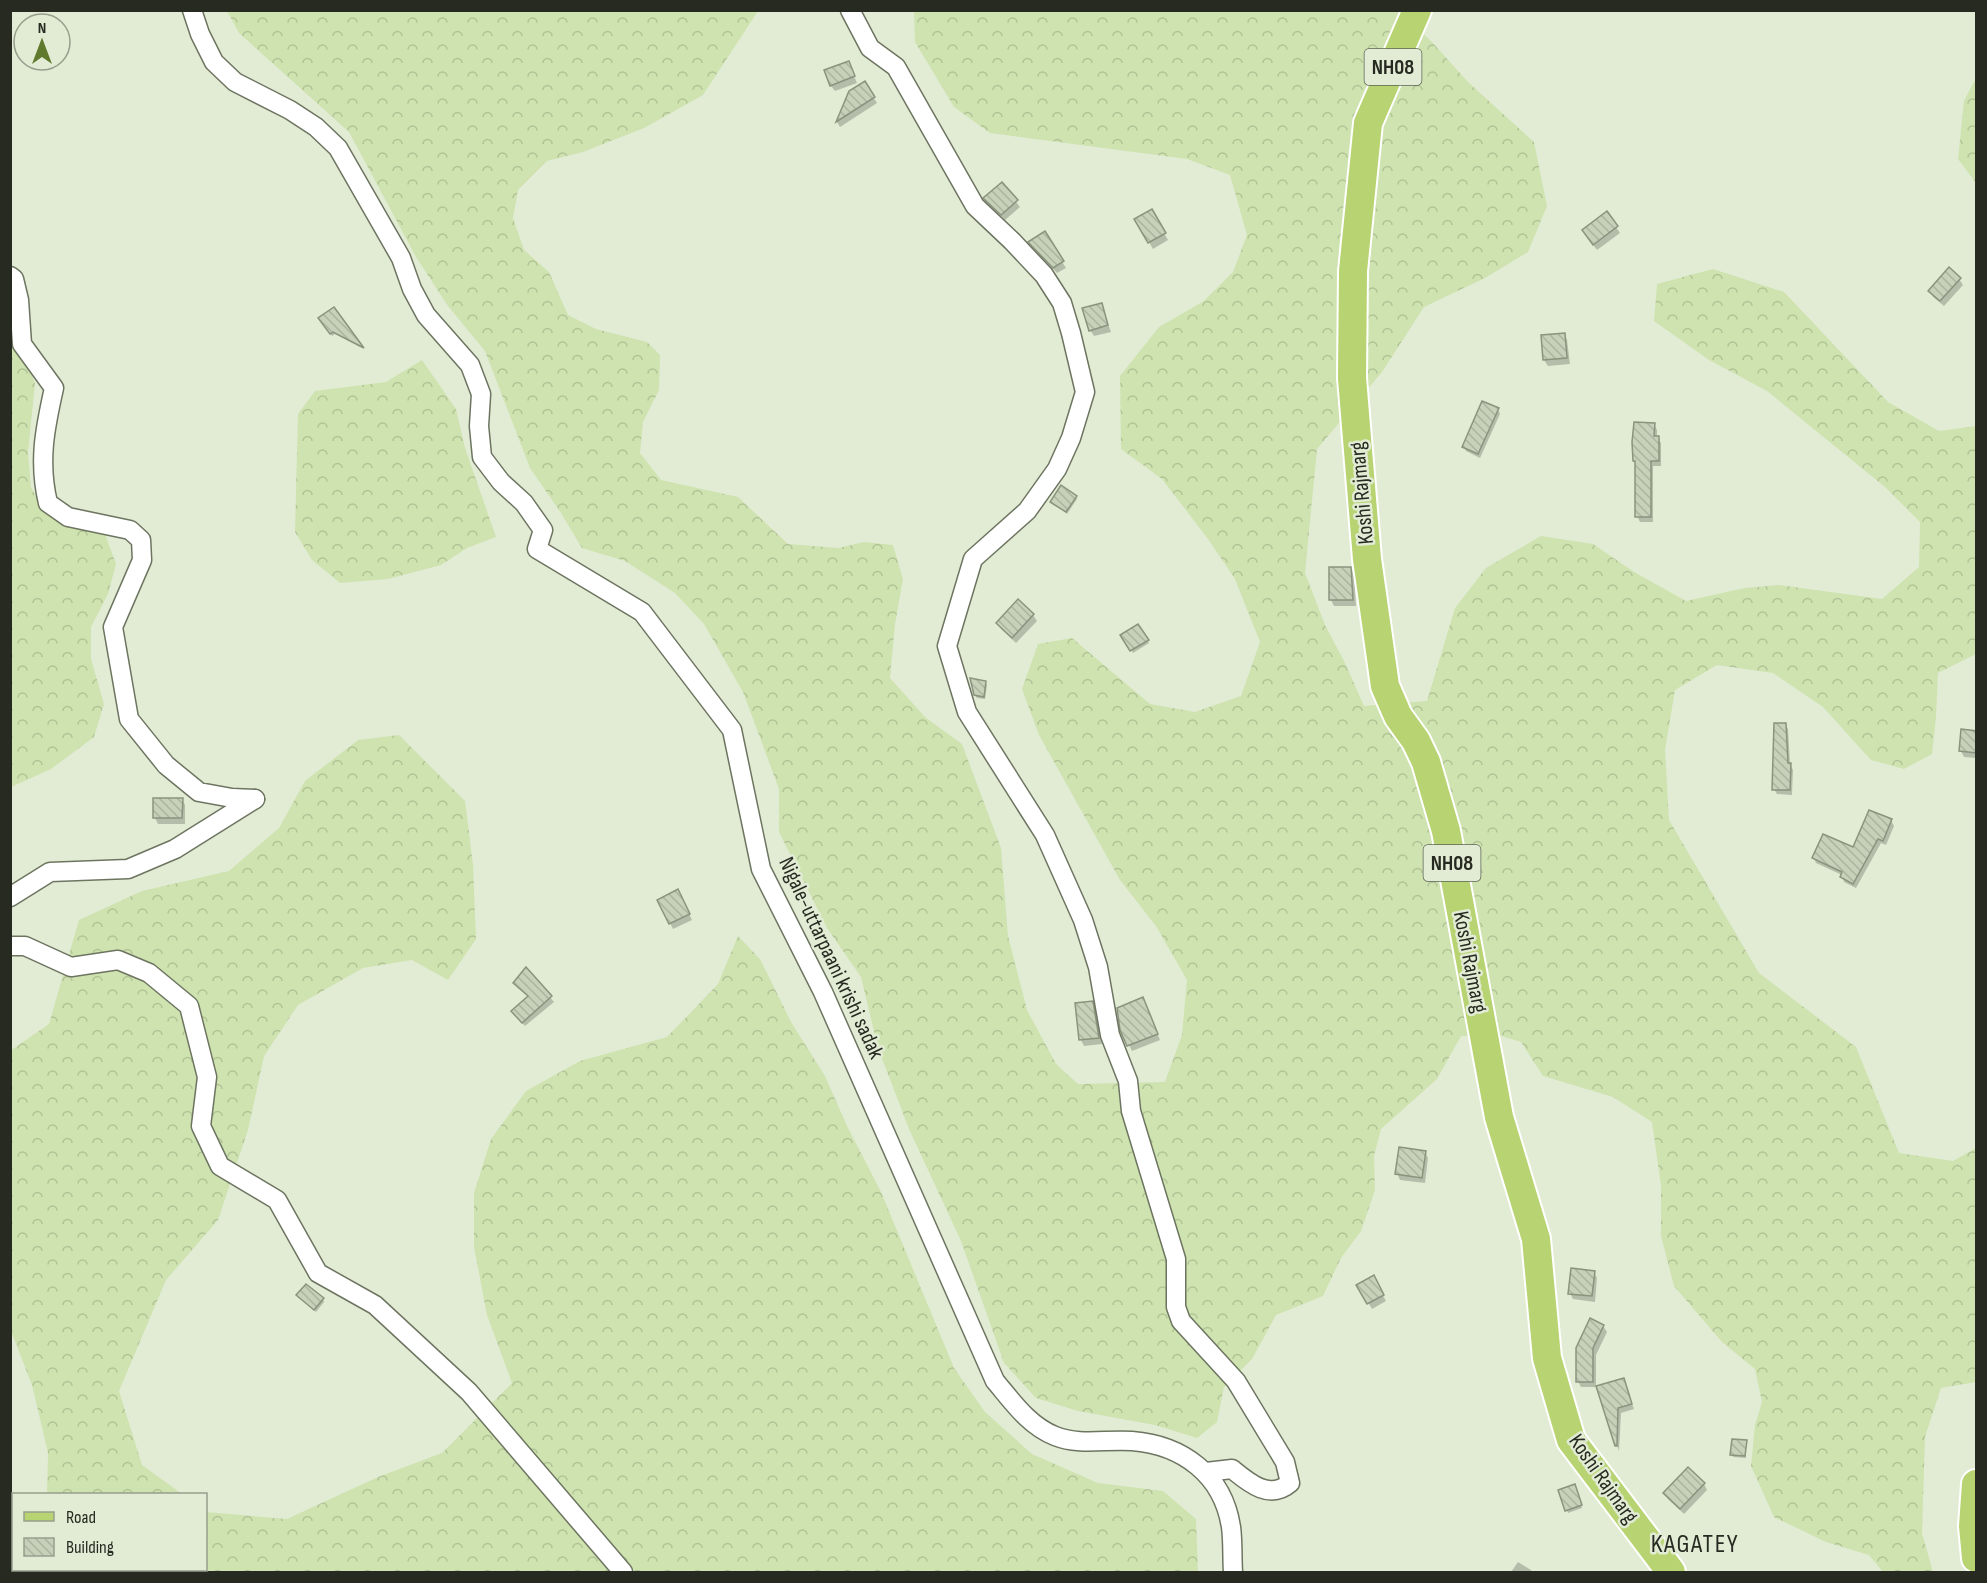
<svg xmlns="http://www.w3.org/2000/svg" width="1987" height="1583" viewBox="0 0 1987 1583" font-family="'Sofia Sans Condensed',sans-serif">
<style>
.forest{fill:url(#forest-crowns)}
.shadow{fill:#0003}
.building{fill:url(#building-back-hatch);stroke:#8a937d;stroke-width:1.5}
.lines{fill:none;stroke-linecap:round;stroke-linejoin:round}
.minor-casing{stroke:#6d7561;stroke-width:21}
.primary-casing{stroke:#fff;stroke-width:32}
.minor{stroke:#fff;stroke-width:18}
.primary{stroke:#b8d371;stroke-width:28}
.labels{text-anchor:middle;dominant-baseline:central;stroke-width:5;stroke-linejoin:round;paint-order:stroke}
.shield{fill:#e2ecd5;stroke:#5e6457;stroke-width:1.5}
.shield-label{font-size:21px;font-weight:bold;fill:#262a21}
.street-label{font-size:22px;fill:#262a21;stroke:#e2ecd5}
.quarter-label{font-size:26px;letter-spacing:1.5px;fill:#262a21;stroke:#e2ecd5}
</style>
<defs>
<pattern id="forest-crowns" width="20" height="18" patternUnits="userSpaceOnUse" patternTransform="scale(1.5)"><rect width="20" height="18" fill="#cee3af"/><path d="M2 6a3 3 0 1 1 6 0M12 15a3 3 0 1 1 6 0" fill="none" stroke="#b1c396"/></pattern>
<pattern id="building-back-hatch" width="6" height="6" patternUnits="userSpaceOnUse" patternTransform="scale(1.5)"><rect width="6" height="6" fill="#c7d1ba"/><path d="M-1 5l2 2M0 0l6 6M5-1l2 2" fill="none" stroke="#abb4a0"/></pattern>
</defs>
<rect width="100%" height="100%" fill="#e2ecd5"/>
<g class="forest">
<polygon points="227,11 758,11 703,95 644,128 583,152 547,161 518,190 513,218 524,250 549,272 568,315 596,329 647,342 660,355 659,390 643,422 640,453 661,480 738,497 788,544 839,548 864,542 893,545 903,579 895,624 890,678 926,718 962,744 1001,848 1008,936 1027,1010 1056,1064 1078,1084 1165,1082 1182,1035 1187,980 1156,926 1120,880 1039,735 1022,689 1038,644 1072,638 1150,704 1195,712 1241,696 1260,642 1235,579 1208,539 1162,479 1121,449 1120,376 1159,327 1204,301 1233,272 1247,235 1230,175 1187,159 990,133 954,107 915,42 914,11 1399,11 1432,42 1468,82 1534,142 1547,206 1528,252 1485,278 1424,307 1382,372 1317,449 1305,573 1325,625 1345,663 1364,706 1427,701 1455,608 1486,568 1541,536 1593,544 1634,572 1686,601 1745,588 1779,585 1882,599 1919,567 1920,522 1885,487 1767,391 1709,360 1654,321 1657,284 1713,269 1784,292 1888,402 1939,431 1976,426 1976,654 1938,673 1936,716 1932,754 1904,769 1871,760 1823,707 1773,673 1717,665 1675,690 1665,750 1669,820 1759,973 1856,1047 1899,1153 1953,1161 1976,1148 1976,1382 1941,1388 1925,1437 1922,1533 1933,1572 1883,1572 1869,1555 1826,1542 1774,1517 1751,1466 1755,1425 1762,1402 1755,1369 1722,1342 1674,1286 1661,1236 1661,1185 1652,1122 1613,1097 1543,1076 1521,1042 1498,1035 1461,1036 1437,1079 1381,1129 1374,1156 1375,1190 1361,1231 1341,1258 1323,1296 1276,1315 1252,1359 1224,1387 1217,1422 1197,1438 1155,1425 1078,1411 1036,1398 1004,1363 961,1241 909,1129 878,1048 861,977 827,928 779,832 779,789 743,692 704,624 675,593 625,561 582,548 561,513 530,468 485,351 448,306 416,257 349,132 239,33"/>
<polygon points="1976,78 1976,183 1958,159 1964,101"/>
<polygon points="10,323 35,383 28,453 31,487 40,503 105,534 116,564 108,594 91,627 91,659 104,704 94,737 51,769 11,787"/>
<polygon points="422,360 456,409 465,448 496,537 467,548 441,565 388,579 340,583 312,560 295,532 298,414 315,391 386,382"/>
<polygon points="399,735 465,801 473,865 476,939 448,980 412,960 363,968 298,1005 264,1056 248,1130 218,1220 166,1280 119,1391 142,1465 182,1494 47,1494 48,1453 32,1385 11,1331 10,1051 49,1024 79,920 142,891 229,871 279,828 305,781 358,740"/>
<polygon points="738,936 760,959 791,1022 825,1076 847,1126 881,1192 954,1368 985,1412 1032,1454 1098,1483 1163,1491 1196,1519 1198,1572 11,1572 11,1520 13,1519 14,1570 206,1570 206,1512 287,1519 378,1477 442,1453 512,1383 487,1315 474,1247 474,1193 491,1139 526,1091 580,1061 667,1037 718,984"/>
</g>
<g class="shadow">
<polygon points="851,69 857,83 835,91 831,86"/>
<polygon points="864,83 877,103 840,127 837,122 850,92"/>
<polygon points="1002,184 1020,207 1005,220 985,198"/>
<polygon points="1151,211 1168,240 1153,249 1136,220"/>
<polygon points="1616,227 1620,233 1597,250 1587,237"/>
<polygon points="1044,233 1066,268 1057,273 1030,242"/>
<polygon points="1959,279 1963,285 1944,306 1933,297 1930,291"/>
<polygon points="1101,304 1111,332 1094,336 1090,330"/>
<polygon points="334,309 362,348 335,334 332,336 320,319"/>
<polygon points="1564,334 1567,340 1570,364 1548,366 1544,360"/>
<polygon points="1498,409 1500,414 1480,458 1466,451 1464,446"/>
<polygon points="1654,424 1657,430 1657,437 1661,443 1661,466 1653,466 1653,522 1640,522 1637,516 1637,466 1634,461"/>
<polygon points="1076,497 1077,499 1067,514 1052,502"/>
<polygon points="1351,568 1354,574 1356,606 1334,606 1331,600"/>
<polygon points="1018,601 1033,615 1037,621 1016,643 1001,629 997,623"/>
<polygon points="1138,626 1149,643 1133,653 1122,635"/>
<polygon points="985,682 987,685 985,699 977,698 975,695"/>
<polygon points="1785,724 1788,729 1790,764 1793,770 1792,795 1777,794 1774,789"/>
<polygon points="1976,732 1976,758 1964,757 1961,751"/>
<polygon points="182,799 185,805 185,824 158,824 155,818"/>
<polygon points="1891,820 1894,826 1886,845 1881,843 1856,888 1844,882 1842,875 1816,863 1814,858 1854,849"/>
<polygon points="681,897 692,920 673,929 670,923"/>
<polygon points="526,969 554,1002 525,1026 515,1015 529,997 515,983"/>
<polygon points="1092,1002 1095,1008 1102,1044 1084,1046 1081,1040 1077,1004"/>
<polygon points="1146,1005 1160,1040 1132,1051 1122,1029"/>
<polygon points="1425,1152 1428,1158 1425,1183 1400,1180 1397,1173"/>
<polygon points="1594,1272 1597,1278 1595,1302 1573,1299 1570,1293"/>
<polygon points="1373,1277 1386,1301 1372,1309 1358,1285"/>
<polygon points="298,1296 323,1299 324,1302 316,1312"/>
<polygon points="1603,1326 1607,1332 1596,1355 1596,1387 1581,1387 1578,1381"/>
<polygon points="1623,1380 1634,1409 1621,1413 1619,1451 1598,1387 1596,1387"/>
<polygon points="1746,1442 1746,1458 1733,1457 1732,1454"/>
<polygon points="1704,1484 1707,1490 1684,1514 1668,1499 1665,1493"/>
<polygon points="1576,1488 1582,1508 1568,1513 1559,1491"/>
<polygon points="1518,1562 1531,1570 1532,1572 1511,1572"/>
</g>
<g class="building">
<polygon points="849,61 855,76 830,86 824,70"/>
<polygon points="865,81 875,97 836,122 849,91"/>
<polygon points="1002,182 1018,200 1001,215 983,198"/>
<polygon points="1152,209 1166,233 1148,243 1134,219"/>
<polygon points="1607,211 1618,226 1593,245 1582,230"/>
<polygon points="1045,231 1064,261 1053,268 1028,242"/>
<polygon points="1949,267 1961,278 1940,301 1928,291"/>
<polygon points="1102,303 1108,325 1089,331 1082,308"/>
<polygon points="334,307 364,348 333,332 330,334 318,318"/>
<polygon points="1565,333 1567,358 1543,360 1541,335"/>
<polygon points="1482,401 1499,408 1478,454 1462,447"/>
<polygon points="1634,422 1655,423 1654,436 1659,436 1659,461 1651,461 1651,517 1635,517 1635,461 1633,461 1632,442"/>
<polygon points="1061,485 1077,496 1066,512 1050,502"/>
<polygon points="1329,567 1351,567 1353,600 1329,600"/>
<polygon points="1018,599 1034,614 1012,638 996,623"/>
<polygon points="1138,624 1149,640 1130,651 1120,635"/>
<polygon points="970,678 986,681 984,697 974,695"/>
<polygon points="1774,723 1786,723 1788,763 1791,763 1790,790 1772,790"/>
<polygon points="1961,729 1977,731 1977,753 1959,751"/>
<polygon points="153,798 183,798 182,818 153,818"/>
<polygon points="1869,810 1892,819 1883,841 1878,839 1853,884 1840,877 1842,872 1812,858 1823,834 1853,847"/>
<polygon points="678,889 690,914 669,924 657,900"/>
<polygon points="526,967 552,996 522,1023 511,1011 528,996 513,983"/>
<polygon points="1143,997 1158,1034 1127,1046 1120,1030 1117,1008"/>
<polygon points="1093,1001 1099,1038 1079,1040 1075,1003"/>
<polygon points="1399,1147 1426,1151 1422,1178 1395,1174"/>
<polygon points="1571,1268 1595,1271 1592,1296 1568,1294"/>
<polygon points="1374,1275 1384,1295 1367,1304 1356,1285"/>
<polygon points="306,1284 324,1298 314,1310 296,1295"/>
<polygon points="1590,1318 1604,1325 1593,1348 1593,1382 1576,1382 1576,1348"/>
<polygon points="1624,1378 1632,1404 1618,1408 1617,1446 1615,1446 1596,1386"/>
<polygon points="1732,1439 1747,1440 1745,1456 1730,1455"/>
<polygon points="1688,1467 1705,1483 1680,1509 1663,1493"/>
<polygon points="1575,1484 1582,1505 1565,1511 1558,1490"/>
</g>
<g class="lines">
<g class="minor-casing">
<g id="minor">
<path d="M192,10L200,34L214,62L235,82L290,110L316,127L338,148L401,258L412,289L426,315L470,365L481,394L479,426L482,457L501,482L524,503L543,530L537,549L642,612L732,730L761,869L823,992L995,1381C1012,1401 1029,1426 1055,1436C1080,1446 1106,1439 1132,1441C1183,1445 1223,1475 1231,1527C1233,1541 1232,1558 1233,1572"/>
<path d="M850,10L870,48L896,67L975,206L1012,241L1044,275L1062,303L1071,333L1085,392L1071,438L1057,469L1027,511L973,559L947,646L967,712L1045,835L1083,920L1098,967L1110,1035L1128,1081L1131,1111L1176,1259V1307L1181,1321L1236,1381L1285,1462L1290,1483C1269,1501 1248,1482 1232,1469L1206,1472"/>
<path d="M10,276L14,279L19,300L22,344L54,388C45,428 38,462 48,503L68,517L130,530L141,540L142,560L113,627L129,719L166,765L199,792L232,798L255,799"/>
<polyline points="10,897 50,872 128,869 175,849 255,799"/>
<polyline points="10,946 25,946 71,967 118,960 149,973 189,1006 207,1077 201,1126 220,1166 277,1200 318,1273 375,1305 469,1392 623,1572"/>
</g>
</g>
<g class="primary-casing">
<g id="primary">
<polyline points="1417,10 1368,123 1353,271 1352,378 1367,559 1385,686 1398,716 1416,741 1426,762 1446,831 1499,1117 1536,1239 1547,1358 1571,1440 1671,1572"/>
<polyline points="1976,1484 1973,1526 1976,1558"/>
</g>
</g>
<use href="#minor" class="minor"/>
<use href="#primary" class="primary"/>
</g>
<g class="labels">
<g class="shield">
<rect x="1364.5" y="49" width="57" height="36" rx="4.5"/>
<rect x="1423.5" y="845" width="57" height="36" rx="4.5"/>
</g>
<g class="shield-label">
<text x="1393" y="67">NH08</text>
<text x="1452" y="863">NH08</text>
</g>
<g class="street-label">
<text transform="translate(1362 493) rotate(-95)">Koshi Rajmarg</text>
<text transform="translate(831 958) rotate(65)">Nigale-uttarpaani krishi sadak</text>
<text transform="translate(1470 962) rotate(79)">Koshi Rajmarg</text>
<text transform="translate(1603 1479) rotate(55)">Koshi Rajmarg</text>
</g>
<g class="quarter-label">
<text x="1695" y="1544">KAGATEY</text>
</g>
</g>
<rect width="1987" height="1583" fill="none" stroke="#262a21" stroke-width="24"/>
<rect x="12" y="1493" width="195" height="78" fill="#e2ecd5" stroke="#979e8d" stroke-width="1.5"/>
<rect x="24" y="1512" width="30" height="9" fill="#b8d371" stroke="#979e8d" stroke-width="1.5"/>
<text x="66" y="1523" font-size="18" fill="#262a21">Road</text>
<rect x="24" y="1538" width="30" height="18" fill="url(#building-back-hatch)" stroke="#979e8d" stroke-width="1.5"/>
<text x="66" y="1553" font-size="18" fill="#262a21">Building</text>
<g transform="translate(42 42)"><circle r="28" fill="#e2ecd5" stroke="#979e8d" stroke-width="1.5"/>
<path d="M0-4.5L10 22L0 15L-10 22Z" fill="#5f792d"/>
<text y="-9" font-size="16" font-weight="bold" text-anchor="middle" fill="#262a21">N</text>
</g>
</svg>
